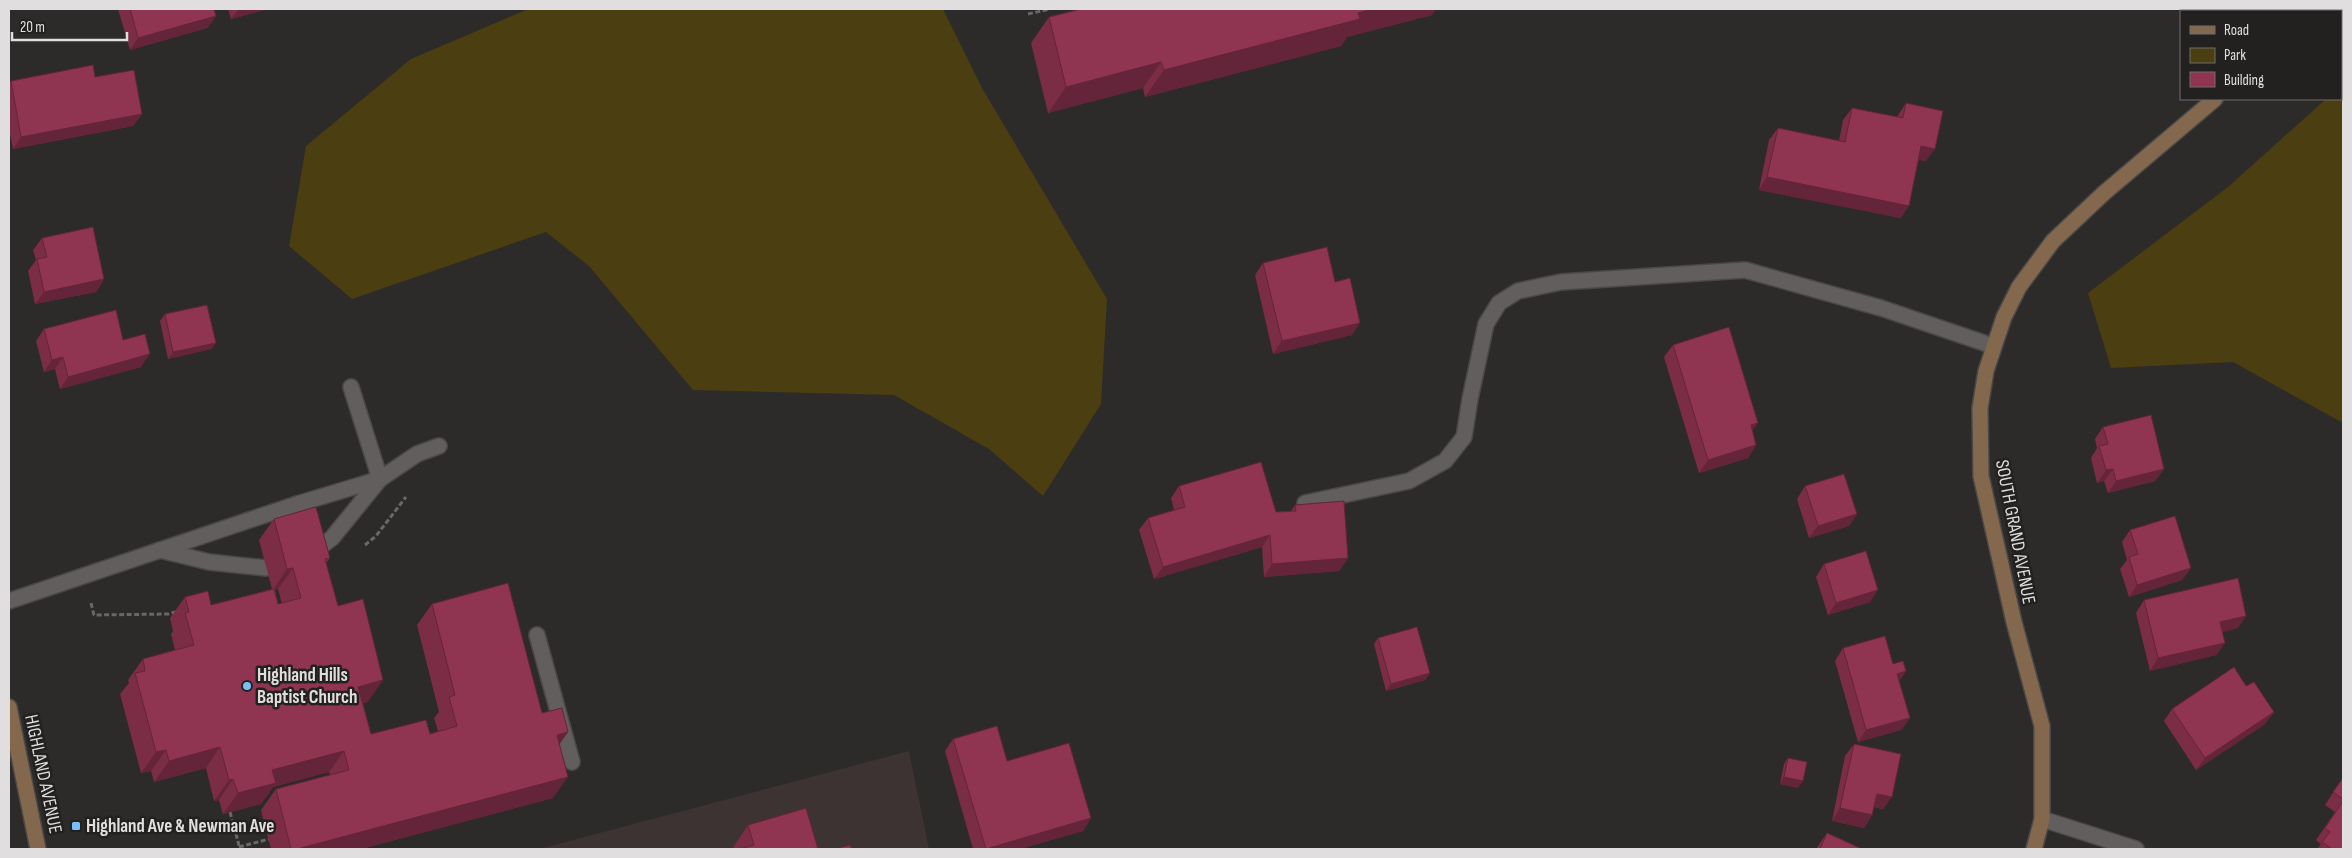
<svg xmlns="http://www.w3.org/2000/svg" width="2352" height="858" viewBox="0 0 2352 858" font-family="'Sofia Sans Condensed',sans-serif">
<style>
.built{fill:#3c3332}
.green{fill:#4b3e10}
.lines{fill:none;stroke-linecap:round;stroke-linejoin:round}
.lane-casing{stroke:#4a4847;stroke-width:18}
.street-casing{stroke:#4a4847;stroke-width:18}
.secondary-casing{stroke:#4a4847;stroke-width:18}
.path{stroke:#696767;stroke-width:3;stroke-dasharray:5 2.5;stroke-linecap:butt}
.lane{stroke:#625e5e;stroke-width:15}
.street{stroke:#625e5e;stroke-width:15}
.secondary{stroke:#84684e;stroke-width:15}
.wall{fill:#7b2d46;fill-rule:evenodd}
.shaded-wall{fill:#642439}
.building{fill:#8f3451;stroke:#642439}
.poi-dot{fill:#7abff8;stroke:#232120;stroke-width:2}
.labels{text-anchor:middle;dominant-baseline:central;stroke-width:5;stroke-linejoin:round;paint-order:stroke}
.street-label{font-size:19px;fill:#e0dede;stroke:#232120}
.poi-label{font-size:19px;font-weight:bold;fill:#e0dede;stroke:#232120;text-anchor:start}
</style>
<rect width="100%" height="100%" fill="#2d2a2a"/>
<polygon class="built" points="909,751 929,849 539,849"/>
<g class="green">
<polygon points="528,9 943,9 982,88 1107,299 1101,404 1043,496 989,449 894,395 693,390 589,266 546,232 352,299 289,246 306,146 411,59"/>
<polygon points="2343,83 2343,423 2233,362 2111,368 2088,293 2228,187 2326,99 2341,99 2341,85"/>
</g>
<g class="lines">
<g class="lane-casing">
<g id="lane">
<polyline points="1306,515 1305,503 1409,481 1445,461 1464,437 1470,399 1486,324 1499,303 1518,291 1561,282 1745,270 1881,308 1993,346"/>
<polyline points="160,550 209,562 266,568"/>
<polyline points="310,555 332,538 380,479 351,387"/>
<polyline points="9,601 297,504 380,479 417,454 439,446"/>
<polyline points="537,635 572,762"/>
</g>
</g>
<g class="street-casing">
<polyline id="street" points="2042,819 2136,849"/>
</g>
<g class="secondary-casing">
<g id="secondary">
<polyline points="2309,11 2312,9"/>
<polyline points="9,707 38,849"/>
<polyline points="2034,849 2042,819 2042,726 2014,622 1981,476 1980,408 1986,371 2004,317 2019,287 2053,241 2104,193 2215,99"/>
</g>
</g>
<g class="path">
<polyline points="1028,14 1050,9"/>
<polyline points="365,545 376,536 406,497"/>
<polyline points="91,603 94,615 169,614 175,612 176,614"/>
<polyline points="230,812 240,849"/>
<polyline points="239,847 269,839"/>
</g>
<use href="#lane" class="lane"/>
<use href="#street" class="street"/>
<use href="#secondary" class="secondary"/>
</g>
<g class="wall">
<polygon points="118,9 214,9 216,16 207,28 130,50"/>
<polygon points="228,9 268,9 231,19"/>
<polygon points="1432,15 1347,37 1341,46 1145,97 1143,88 1048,113 1031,43 1049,17"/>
<polygon points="95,77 142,114 133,126 13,149 9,129 9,84 11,81"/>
<polygon points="1906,103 1926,161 1919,160 1901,218 1759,190 1769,140 1778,128 1839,141 1843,120 1852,108 1897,117"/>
<polygon points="42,238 104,279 96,292 35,304 28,271 36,260 33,250"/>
<polygon points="1263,263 1335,282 1352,335 1273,354 1255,275"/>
<polygon points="165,314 216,343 211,349 168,359 160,321"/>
<polygon points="44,329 123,340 141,367 60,389 55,369 44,372 36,341"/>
<polygon points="1673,345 1752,431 1756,445 1748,458 1699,473 1664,357"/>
<polygon points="2103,427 2164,469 2155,481 2108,493 2104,481 2097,483 2091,458 2097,448 2095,439"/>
<polygon points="1179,486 1276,512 1291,511 1295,505 1348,558 1339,571 1264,577 1262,547 1154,579 1139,530 1148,518 1174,510 1171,498"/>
<polygon points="1805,486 1857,514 1849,526 1809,538 1797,499"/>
<path d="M274,519L330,558L326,563L338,606L368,702L363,703L371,734H430L438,731L434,718L439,712L417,625L432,604L542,713L568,732L559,745L553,798L361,849H271L261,810L276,789L330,775L329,772L273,787L261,804L223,814L219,800L214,801L206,768L154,782L151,771L141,773L120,694L129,683L128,680L143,659L175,650L171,634L173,631L170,618L185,597L211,605L272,589L259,540ZM278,589L282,604H278L275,590Z"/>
<polygon points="2130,530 2191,568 2182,580 2129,597 2120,569 2127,560 2122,542"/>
<polygon points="1824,564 1870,602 1828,615 1816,577"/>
<polygon points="2144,600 2246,616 2238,628 2222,632 2225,643 2216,655 2150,671 2136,613"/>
<polygon points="1378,638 1430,673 1425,680 1386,691 1374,644"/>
<polygon points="1843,648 1893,664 1906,671 1899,681 1910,718 1901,730 1858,742 1835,661"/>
<polygon points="2246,686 2274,712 2265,724 2196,770 2164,721 2172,709"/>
<polygon points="953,739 1007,761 1091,818 1083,831 1020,849 973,849 945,751"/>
<polygon points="1854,744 1883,809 1874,807 1872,815 1864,828 1832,821 1845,756"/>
<polygon points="1788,758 1798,788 1780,784 1784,764"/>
<polygon points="2343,777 2343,849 2317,849 2321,844 2316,840 2335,812 2325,805"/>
<polygon points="748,825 818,849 734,849 734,846"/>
<polygon points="1827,833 1862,849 1816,849"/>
</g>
<g class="shaded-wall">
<polygon points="239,9 268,9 231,19"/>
<polygon points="1373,9 1436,9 1432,15 1347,37 1341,46 1145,97 1164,70"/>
<polygon points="216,16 207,28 130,50 138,38"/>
<polygon points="1161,62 1143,88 1048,113 1066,87"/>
<polygon points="142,114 133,126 13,149 21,137"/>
<polygon points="1921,146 1935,149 1926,161 1913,159"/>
<polygon points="1767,177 1909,206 1901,218 1759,190"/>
<polygon points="104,279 96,292 35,304 44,292"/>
<polygon points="1360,323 1352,335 1273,354 1282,341"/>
<polygon points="216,343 211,349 168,359 173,352"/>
<polygon points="150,354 141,367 60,389 68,377"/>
<polygon points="63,357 55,369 44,372 52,360"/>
<polygon points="1758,423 1749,435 1751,425"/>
<polygon points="1756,445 1748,458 1699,473 1708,460"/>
<polygon points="2113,469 2104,481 2097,483 2106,470"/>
<polygon points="2164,469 2155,481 2108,493 2116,481"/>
<polygon points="1857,514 1849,526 1809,538 1818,526"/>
<polygon points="1270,535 1262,547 1154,579 1163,567"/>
<polygon points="1348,558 1339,571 1264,577 1272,564"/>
<polygon points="293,568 278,589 273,590 287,569"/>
<polygon points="2191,568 2182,580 2129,597 2137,585"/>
<polygon points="1878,590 1870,602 1828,615 1836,603"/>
<polygon points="2246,616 2238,628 2211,635 2220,622"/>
<polygon points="2225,643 2216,655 2150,671 2158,658"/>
<polygon points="1906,671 1897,684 1897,674"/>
<polygon points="1430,673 1425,680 1386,691 1391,684"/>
<polygon points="383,680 368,702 344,708 358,687"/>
<polygon points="2274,712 2265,724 2196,770 2205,758"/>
<polygon points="1910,718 1901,730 1858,742 1866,730"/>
<polygon points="568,732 553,753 557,735"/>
<polygon points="220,747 206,768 154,782 169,761"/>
<polygon points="166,750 151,771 141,773 156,752"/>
<polygon points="344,751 329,772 273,787 261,804 223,814 238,793 272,770"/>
<polygon points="568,777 553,798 361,849 297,849"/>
<polygon points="1784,777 1803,781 1798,788 1780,784"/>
<polygon points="233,779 219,800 214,801 229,780"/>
<polygon points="1877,794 1892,797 1883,809 1868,806"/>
<polygon points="1840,808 1872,815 1864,828 1832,821"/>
<polygon points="1091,818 1083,831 1020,849 987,849"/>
</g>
<g class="building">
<polygon points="130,9 214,9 216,16 138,38"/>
<polygon points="1081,9 1373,9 1358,13 1360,19 1164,70 1161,62 1066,87 1049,17"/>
<polygon points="93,65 95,77 134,70 142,114 21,137 11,81"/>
<polygon points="1906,103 1943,111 1935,149 1921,146 1909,206 1767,177 1778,128 1845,142 1852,108 1903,118"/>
<polygon points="93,227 104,279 44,292 37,259 47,257 42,238"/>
<polygon points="1327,247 1335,282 1350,278 1360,323 1282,341 1263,263"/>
<polygon points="207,305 216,343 173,352 165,314"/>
<polygon points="116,310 123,340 145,334 150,354 68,377 63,357 52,360 44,329"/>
<polygon points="1729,327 1758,423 1751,425 1756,445 1708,460 1673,345"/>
<polygon points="2151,415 2164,469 2116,481 2113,469 2106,470 2099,446 2108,444 2103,427"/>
<polygon points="1261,462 1276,512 1296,511 1295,505 1344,501 1348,558 1272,564 1270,535 1163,567 1148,518 1185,507 1179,486"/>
<polygon points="1844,474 1857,514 1818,526 1805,486"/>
<polygon points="316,507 330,558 325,559 338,606 363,599 383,680 358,687 371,734 426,720 430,734 457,726 449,697 455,695 432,604 508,583 542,713 562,708 568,732 557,735 568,777 297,849 291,849 276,789 349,770 344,751 272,770 276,783 238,793 233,779 229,780 220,747 169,761 166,750 156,752 135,673 145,671 143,659 194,645 185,613 189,612 185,597 208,591 211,605 274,589 278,604 301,598 293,568 287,569 274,519"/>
<polygon points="2175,516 2191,568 2137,585 2129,557 2138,554 2130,530"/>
<polygon points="1866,551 1878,590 1836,603 1824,564"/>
<polygon points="2238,578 2246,616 2220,622 2225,643 2158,658 2144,600"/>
<polygon points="1417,627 1430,673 1391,684 1378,638"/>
<polygon points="1885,636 1893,664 1903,661 1906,671 1897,674 1910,718 1866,730 1843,648"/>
<polygon points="2234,667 2246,686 2254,682 2274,712 2205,758 2172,709"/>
<polygon points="997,726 1007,761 1069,743 1091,818 986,849 953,739"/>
<polygon points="1854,744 1901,754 1892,797 1877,794 1872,815 1840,808"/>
<polygon points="1788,758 1807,762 1803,781 1784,777"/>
<polygon points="2343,778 2343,799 2333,792"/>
<polygon points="2343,801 2343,849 2332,849 2322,842 2330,832 2325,828"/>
<polygon points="806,808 818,849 740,849 754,845 748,825"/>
<polygon points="1827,833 1862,849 1820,849"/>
<polygon points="850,845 852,849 834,849"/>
</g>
<g class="poi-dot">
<circle cx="247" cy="686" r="5"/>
<rect x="71" y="821" width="10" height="10" rx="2.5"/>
</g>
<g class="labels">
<g class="street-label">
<text transform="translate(2015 532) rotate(79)">SOUTH GRAND AVENUE</text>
<text transform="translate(43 774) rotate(78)">HIGHLAND AVENUE</text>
</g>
<g class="poi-label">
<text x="257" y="675">Highland Hills<tspan x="257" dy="22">Baptist Church</tspan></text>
<text x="86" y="826">Highland Ave &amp; Newman Ave</text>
</g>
</g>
<rect width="2352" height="858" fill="none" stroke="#e0dede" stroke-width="20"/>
<rect x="2180" y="10" width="162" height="90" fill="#232120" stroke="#6f6d6c"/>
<rect x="2190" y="26" width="25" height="8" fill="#84684e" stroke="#6f6d6c"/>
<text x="2224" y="35" font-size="15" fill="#e0dede">Road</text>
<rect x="2190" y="48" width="25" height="15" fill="#4b3e10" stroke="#6f6d6c"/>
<text x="2224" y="60" font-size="15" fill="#e0dede">Park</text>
<rect x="2190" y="72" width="25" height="15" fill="#8f3451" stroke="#6f6d6c"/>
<text x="2224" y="85" font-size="15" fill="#e0dede">Building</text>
<path d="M12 32v8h115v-8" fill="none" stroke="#e0dede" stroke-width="2.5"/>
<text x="20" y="32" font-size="15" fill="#e0dede" stroke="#232120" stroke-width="4" paint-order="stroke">20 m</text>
</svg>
